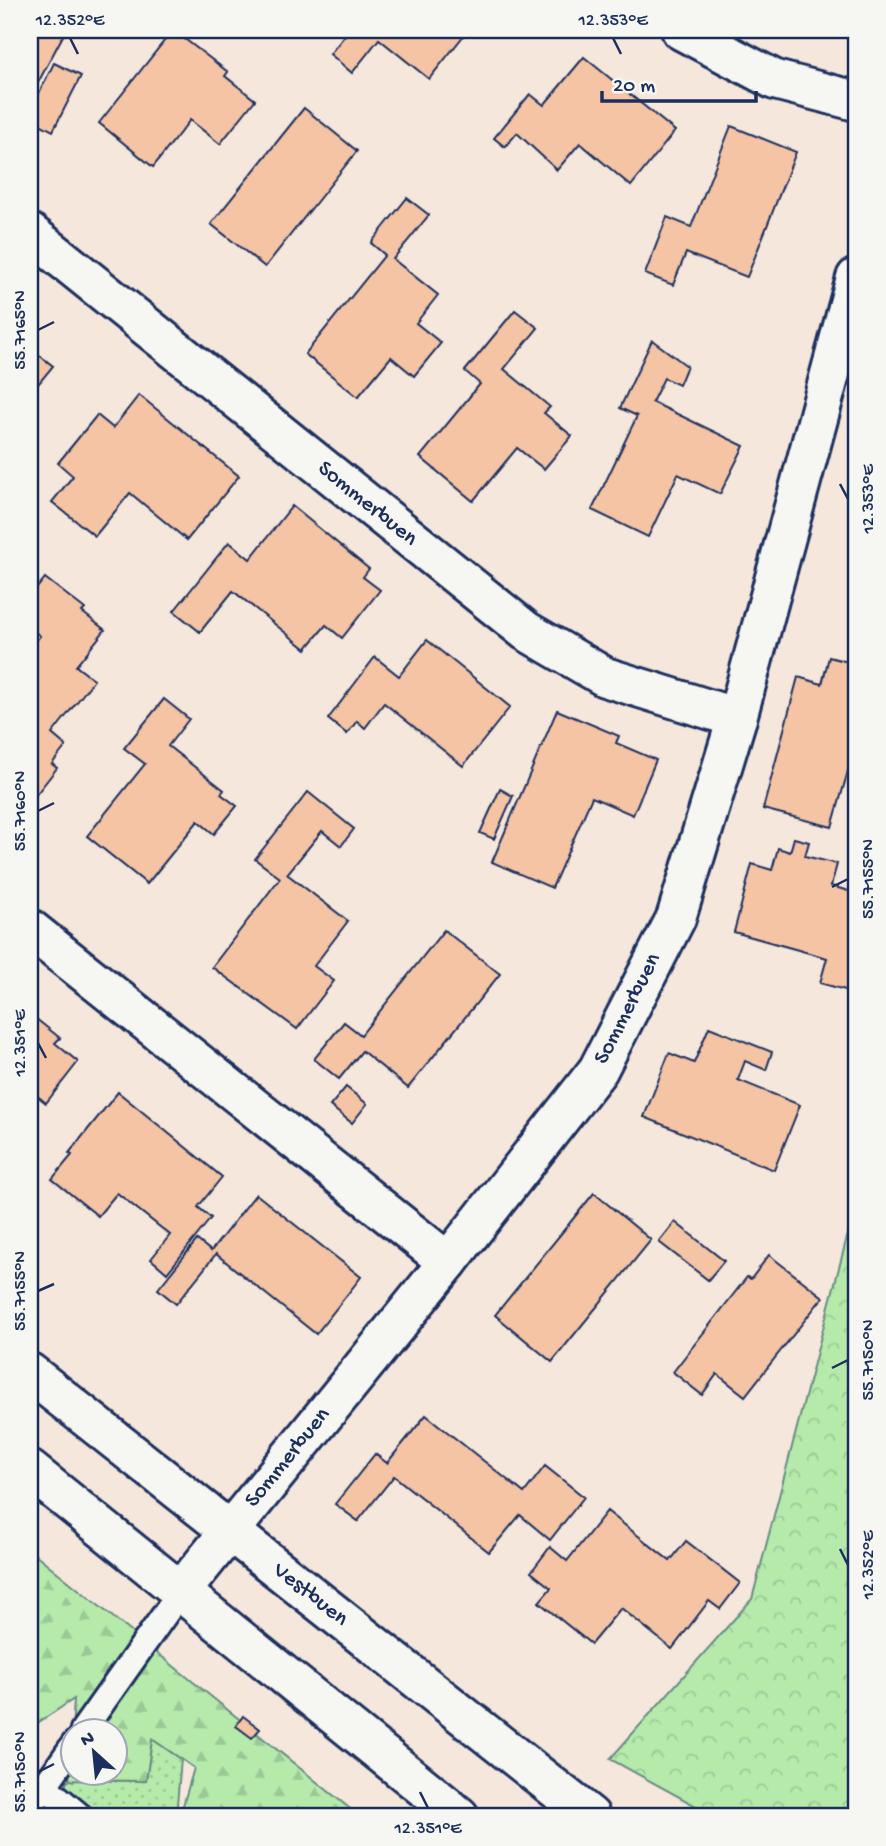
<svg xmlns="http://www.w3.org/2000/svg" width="886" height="1846" viewBox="0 0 886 1846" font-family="'Gochi Hand',sans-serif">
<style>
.grass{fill:url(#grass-dots);stroke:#688c84;stroke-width:2}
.forest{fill:url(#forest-firs);stroke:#688c84;stroke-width:2;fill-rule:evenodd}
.park{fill:url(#park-crowns);stroke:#688c84;stroke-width:2}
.building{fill:#f4c4a4;stroke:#1b2f5e;stroke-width:2}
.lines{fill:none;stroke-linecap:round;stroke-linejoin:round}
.service-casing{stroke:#1b2f5e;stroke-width:30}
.minor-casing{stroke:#1b2f5e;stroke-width:44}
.tertiary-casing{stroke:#1b2f5e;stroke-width:44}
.service{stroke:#f6f6f2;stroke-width:24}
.minor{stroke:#f6f6f2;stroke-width:38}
.tertiary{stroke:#f6f6f2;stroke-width:38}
.ticks{fill:none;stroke:#1b2f5e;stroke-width:2.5}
.labels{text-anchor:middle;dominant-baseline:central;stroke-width:5;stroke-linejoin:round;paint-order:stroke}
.street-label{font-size:23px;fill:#1b2f5e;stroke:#f6f6f2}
.neatline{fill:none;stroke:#1b2f5e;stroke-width:2.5}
.ticks-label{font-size:18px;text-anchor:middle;fill:#1b2f5e}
</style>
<defs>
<pattern id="grass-dots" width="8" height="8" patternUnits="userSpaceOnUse" patternTransform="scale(1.75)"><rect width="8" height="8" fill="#b5eaab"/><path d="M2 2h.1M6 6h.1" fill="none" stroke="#9bc996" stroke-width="1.8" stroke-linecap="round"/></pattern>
<pattern id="forest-firs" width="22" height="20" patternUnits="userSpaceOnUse" patternTransform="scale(1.75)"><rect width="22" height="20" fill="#b5eaab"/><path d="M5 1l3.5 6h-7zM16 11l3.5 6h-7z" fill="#9bc996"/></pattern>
<pattern id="park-crowns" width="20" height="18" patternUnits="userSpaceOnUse" patternTransform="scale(1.75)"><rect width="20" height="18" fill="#b5eaab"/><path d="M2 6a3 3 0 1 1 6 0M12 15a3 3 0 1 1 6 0" fill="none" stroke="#9bc996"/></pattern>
</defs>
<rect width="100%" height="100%" fill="#f5e7db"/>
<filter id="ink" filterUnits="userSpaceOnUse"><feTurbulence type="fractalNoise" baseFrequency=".0143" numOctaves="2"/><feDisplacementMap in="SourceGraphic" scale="14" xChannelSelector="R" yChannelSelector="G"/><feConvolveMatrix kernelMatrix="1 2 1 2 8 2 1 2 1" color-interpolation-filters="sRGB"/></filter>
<g filter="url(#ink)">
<polygon class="grass" points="152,1739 181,1759 176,1816 38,1816 69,1780 146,1781"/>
<path class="forest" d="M30,1550L359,1816H180L194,1768L152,1739L146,1781L69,1780L74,1699L30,1728ZM74,1730H116V1772H74Z"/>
<polygon class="park" points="856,1203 856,1816 714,1816 610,1759 752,1599"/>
<g class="building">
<polygon points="30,30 66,30 33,92 30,91"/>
<polygon points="173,30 228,72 225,76 255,100 220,144 190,120 153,167 99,123"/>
<polygon points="349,30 468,30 429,79 379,39 352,73 330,54"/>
<polygon points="584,57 675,131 631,186 580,143 557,170 517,133 505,147 494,138 530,94 544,105"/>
<polygon points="54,63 81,76 53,131 30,119 30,111"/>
<polygon points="304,108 357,151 265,267 211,224"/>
<polygon points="731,126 796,152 747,277 686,253 673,285 645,274 667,217 691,227"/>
<polygon points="407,198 429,215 393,259 438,295 416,323 441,343 414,376 391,357 358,397 305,354 385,255 371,243"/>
<polygon points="515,310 538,328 504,369 550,407 544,413 572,436 544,469 517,448 473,501 420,457 480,384 465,371"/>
<polygon points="652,340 687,366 679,385 664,378 652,402 744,446 720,494 678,474 648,537 592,510 637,416 620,408"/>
<polygon points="30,348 53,366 30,394"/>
<polygon points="139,395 239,476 187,540 130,493 95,536 52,502 73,476 58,463 97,415 113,428"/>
<polygon points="292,506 369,569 363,577 380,590 342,638 326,625 306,649 233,591 200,632 174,611 229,542 250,559"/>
<polygon points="45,578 85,609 82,612 105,630 76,666 94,680 52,734 66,746 52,764 57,768 31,801 30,649 40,636 30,628 30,597"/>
<polygon points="427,640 510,707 463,766 384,703 365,728 357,721 347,734 328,719 375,657 399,676"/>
<polygon points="829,657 856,664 856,743 832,827 763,809 798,677 822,684"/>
<polygon points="164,699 189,719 168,746 224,790 221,794 237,806 214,834 198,821 147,884 87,836 145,764 124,748"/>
<polygon points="557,710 619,736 616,743 656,760 633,815 592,797 552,888 492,862"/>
<polygon points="500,789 513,796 494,839 480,833"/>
<polygon points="308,792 354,829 341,846 322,831 287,874 348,921 314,966 334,981 297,1029 212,967 280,878 255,859"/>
<polygon points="794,838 809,842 805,856 837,864 831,886 856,893 856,993 820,983 827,958 734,932 752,864 772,870 778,848 790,852"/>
<polygon points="444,930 500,974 408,1088 362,1051 339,1079 314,1059 344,1022 361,1035"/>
<polygon points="30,1014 60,1038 55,1043 78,1062 46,1103 30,1090"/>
<polygon points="709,1027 772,1052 766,1070 745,1061 738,1080 800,1105 774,1170 644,1117 669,1053 694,1063"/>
<polygon points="346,1087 367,1104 352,1123 330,1106"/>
<polygon points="118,1092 222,1177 198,1207 211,1218 167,1273 151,1259 170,1235 117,1193 98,1216 52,1179 72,1155 69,1153"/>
<polygon points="594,1193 651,1240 552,1362 495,1315"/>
<polygon points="256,1194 361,1277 316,1334 216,1254 176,1304 158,1289 197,1240 211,1251"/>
<polygon points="675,1222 724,1261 708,1280 659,1242"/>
<polygon points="769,1255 823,1297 745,1396 717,1374 702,1395 673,1372 747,1277 751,1279"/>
<polygon points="426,1415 524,1493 545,1466 584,1497 550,1540 520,1515 489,1552 394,1476 358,1521 335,1504 375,1454 387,1463"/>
<polygon points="607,1511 670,1561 686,1541 740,1583 720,1609 709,1601 672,1649 621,1608 591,1644 539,1602 551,1588 531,1572 550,1547 567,1561"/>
<polygon points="243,1716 260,1729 252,1738 236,1726"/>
</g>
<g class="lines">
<g class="service-casing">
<g id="service">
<polyline points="83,1730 182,1590"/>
<polyline points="44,1786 80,1816"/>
<polyline points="30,1807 74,1744"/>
</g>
</g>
<g class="minor-casing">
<g id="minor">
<polyline points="681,30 775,80 856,101"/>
<polyline points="30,233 526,631 605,677 737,718"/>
<polyline points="30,929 448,1262"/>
<polyline points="182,1590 448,1262 598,1070 676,918 737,718 856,278"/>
</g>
</g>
<g class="tertiary-casing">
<g id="tertiary">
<polyline points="30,1373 590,1816"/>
<polyline points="30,1470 459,1816"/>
</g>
</g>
<use href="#service" class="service"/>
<use href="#minor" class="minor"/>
<use href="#tertiary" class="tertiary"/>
</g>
</g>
<path class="ticks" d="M70,38L78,54M613,38L621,54M38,330L54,322M840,484L848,499M38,811L54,803M832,887L848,879M38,1043L46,1058M38,1291L54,1284M832,1368L848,1360M840,1549L848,1565M38,1772L54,1764M420,1792L428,1808"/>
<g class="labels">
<g class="street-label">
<text transform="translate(367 504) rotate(39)">Sommerbuen</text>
<text transform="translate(628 1009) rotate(-63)">Sommerbuen</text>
<text transform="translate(288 1458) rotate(-51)">Sommerbuen</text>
<text transform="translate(310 1595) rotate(38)">Vestbuen</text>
</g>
</g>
<rect width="886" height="1846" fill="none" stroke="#f6f6f2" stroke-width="77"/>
<g transform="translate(94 1752) rotate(333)"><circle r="33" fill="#f6f6f2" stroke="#9ea6b7" stroke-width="2"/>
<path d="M0-5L12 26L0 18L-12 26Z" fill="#1b2f5e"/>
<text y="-10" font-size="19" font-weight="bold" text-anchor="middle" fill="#1b2f5e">N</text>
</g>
<path d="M602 91v10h154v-10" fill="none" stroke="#1b2f5e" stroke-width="3.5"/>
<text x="613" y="91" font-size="21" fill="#1b2f5e" stroke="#f6f6f2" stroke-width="5" paint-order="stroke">20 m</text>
<rect x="38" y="38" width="810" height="1770" class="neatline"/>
<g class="ticks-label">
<text x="70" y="25">12.352°E</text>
<text x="613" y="25">12.353°E</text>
<text transform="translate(19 330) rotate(-90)" y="6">55.7165°N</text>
<text transform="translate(867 499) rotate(-90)" y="6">12.353°E</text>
<text transform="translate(19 811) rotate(-90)" y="6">55.7160°N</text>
<text transform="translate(867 879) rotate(-90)" y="6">55.7155°N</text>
<text transform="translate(19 1043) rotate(-90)" y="6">12.351°E</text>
<text transform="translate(19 1291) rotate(-90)" y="6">55.7155°N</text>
<text transform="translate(867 1360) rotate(-90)" y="6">55.7150°N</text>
<text transform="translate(867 1565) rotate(-90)" y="6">12.352°E</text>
<text transform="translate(19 1772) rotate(-90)" y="6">55.7150°N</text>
<text x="428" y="1833">12.351°E</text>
</g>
</svg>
